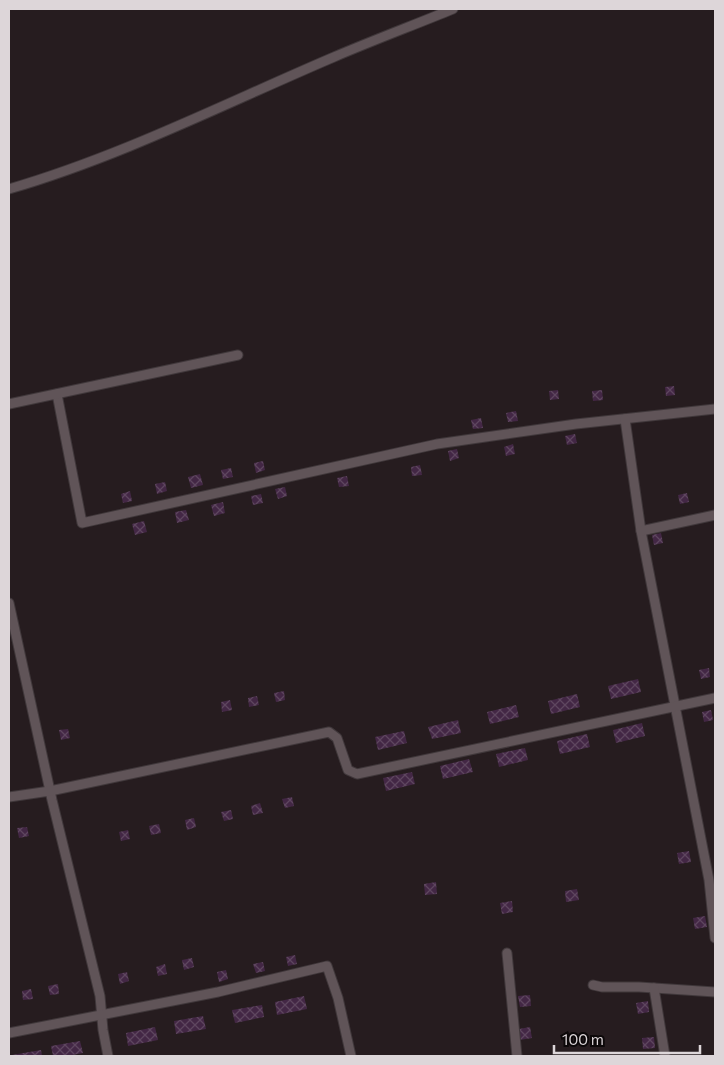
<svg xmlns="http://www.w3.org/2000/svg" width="724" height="1065" viewBox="0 0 724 1065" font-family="Commissioner,sans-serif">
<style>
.building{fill:url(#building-cross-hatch)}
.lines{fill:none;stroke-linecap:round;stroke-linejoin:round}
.minor-casing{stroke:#40383b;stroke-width:11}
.minor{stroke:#605458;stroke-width:9}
</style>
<defs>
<pattern id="building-cross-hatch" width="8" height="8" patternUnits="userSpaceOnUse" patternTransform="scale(1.25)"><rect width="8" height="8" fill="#432745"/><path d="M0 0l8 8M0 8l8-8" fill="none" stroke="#5e465f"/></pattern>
</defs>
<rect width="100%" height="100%" fill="#261c1f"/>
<g class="building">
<polygon points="674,386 675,395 666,396 665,387"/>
<polygon points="558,390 559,399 550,400 549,391"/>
<polygon points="602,390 603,400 593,401 592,391"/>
<polygon points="516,411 518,421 508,422 506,413"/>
<polygon points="481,418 483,428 473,429 471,420"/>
<polygon points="575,434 577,443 567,445 565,436"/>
<polygon points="513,444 515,454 506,456 504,447"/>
<polygon points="457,449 459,458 450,461 448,451"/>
<polygon points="263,461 265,470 256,473 254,463"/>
<polygon points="420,465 422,475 412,476 411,467"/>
<polygon points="231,468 233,477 223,479 221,470"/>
<polygon points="200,474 203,485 191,488 188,477"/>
<polygon points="347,476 349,486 339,487 337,478"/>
<polygon points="165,482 167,491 157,494 155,484"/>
<polygon points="285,487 287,496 278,499 275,489"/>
<polygon points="130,491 132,501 123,503 121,494"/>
<polygon points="687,493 689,502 680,504 678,495"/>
<polygon points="261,494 263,503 253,505 251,496"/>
<polygon points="223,502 225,513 214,516 211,505"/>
<polygon points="186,510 189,520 177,523 175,512"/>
<polygon points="144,521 147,532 135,535 132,524"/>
<polygon points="661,533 663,543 654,545 652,535"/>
<polygon points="709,668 710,677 701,679 699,670"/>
<polygon points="638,679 641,692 611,699 608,686"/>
<polygon points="284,691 285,700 276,702 274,693"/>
<polygon points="577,694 580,707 551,714 548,701"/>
<polygon points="257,696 259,705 249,707 248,698"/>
<polygon points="230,700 232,710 222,712 221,702"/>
<polygon points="516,705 519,717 490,724 487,712"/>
<polygon points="711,710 713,720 704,722 702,712"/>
<polygon points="458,720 461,733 432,739 428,727"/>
<polygon points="642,723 645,736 616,743 613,730"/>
<polygon points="68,729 70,738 61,740 59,730"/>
<polygon points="404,731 407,743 378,750 375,737"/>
<polygon points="587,734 590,747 560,754 557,741"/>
<polygon points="525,748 528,760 499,767 496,754"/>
<polygon points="469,759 473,772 443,779 440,766"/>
<polygon points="412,772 415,784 386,791 383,778"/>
<polygon points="292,797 294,806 285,808 282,799"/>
<polygon points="260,803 263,813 253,815 251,806"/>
<polygon points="231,810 233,819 224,821 221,812"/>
<polygon points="194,818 196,827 187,830 185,820"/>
<polygon points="159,824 161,833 151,835 149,826"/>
<polygon points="27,827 29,836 19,838 17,828"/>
<polygon points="128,830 130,839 121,841 119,832"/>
<polygon points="689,851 691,862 679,864 677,853"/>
<polygon points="436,882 437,894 425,895 424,884"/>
<polygon points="577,889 579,900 566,902 565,891"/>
<polygon points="512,901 513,912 502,914 500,903"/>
<polygon points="705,916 707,927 695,929 693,918"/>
<polygon points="295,955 297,964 288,966 286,957"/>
<polygon points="192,958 194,967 184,970 182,960"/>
<polygon points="263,962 265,971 256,973 253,964"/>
<polygon points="165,964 167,974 158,976 156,967"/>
<polygon points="226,970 228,979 219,982 217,972"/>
<polygon points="127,972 129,981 120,984 118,974"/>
<polygon points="58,984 59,994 50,995 48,986"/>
<polygon points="31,989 33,999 23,1000 22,991"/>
<polygon points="530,995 531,1006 520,1007 518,996"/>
<polygon points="304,996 307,1009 277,1015 275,1002"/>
<polygon points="648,1001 649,1012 638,1014 636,1003"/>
<polygon points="262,1005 264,1017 235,1023 232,1010"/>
<polygon points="203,1016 206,1029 176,1034 174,1021"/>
<polygon points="155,1027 158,1040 128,1046 126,1033"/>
<polygon points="530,1027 532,1038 520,1040 519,1029"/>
<polygon points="654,1037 655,1048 643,1049 642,1038"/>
<polygon points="80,1041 83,1053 68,1056 53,1056 51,1046"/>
<polygon points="41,1050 42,1056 12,1056 12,1055"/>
</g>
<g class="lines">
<g class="minor-casing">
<g id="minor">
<path d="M9,189C122,156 226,103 334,57C374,40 414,25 453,9"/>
<polyline points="57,394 82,523 437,444 576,424 715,409"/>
<polyline points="9,404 238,355"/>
<polyline points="625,419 641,531 709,880 715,938"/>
<polyline points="641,531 715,515"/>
<polyline points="9,603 52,800 100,996 103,1030 108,1056"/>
<polyline points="9,797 50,791 329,732 337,738 348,770 357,774 715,698"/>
<polyline points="507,953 517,1056"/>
<polyline points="593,985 602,987 639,987 715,992"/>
<polyline points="654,988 665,1056"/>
<polyline points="9,1033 218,992 327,966 338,998 351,1056"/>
</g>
</g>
<use href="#minor" class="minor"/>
</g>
<rect width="724" height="1065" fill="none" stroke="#ddd6d9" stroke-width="20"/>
<path d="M554 1045v8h146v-8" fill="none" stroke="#ddd6d9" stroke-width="2.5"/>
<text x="562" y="1045" font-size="15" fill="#ddd6d9" stroke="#0c0809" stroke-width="4" paint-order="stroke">100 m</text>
</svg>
